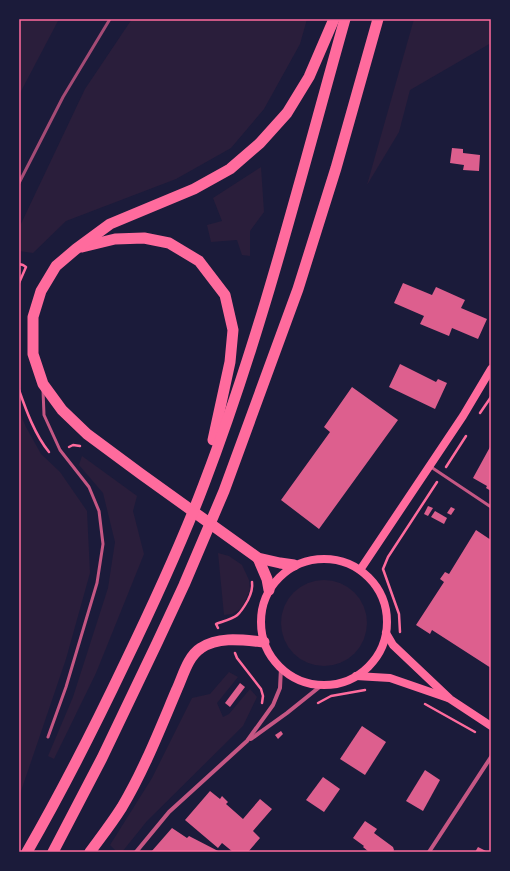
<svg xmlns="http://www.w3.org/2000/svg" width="510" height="871" viewBox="0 0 510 871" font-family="'Fira Sans',sans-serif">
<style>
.green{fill:#2a1e3b}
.building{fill:#dd5f8e}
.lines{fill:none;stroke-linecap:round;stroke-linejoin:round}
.path{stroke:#ff6b9d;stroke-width:2.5}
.service{stroke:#c65784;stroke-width:3}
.minor{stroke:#c65784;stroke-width:4}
.secondary{stroke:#ff6b9d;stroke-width:8}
.trunk{stroke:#ff6b9d;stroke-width:11}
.rail{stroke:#a44b75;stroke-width:3}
.neatline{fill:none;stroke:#ff6b9d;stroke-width:1.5}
</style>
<rect width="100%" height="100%" fill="#1b1b3a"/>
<g class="green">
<polygon points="19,19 59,19 19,95"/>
<polygon points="132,19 307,19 300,44 264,109 231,148 176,179 66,221 33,253 19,251 19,228 85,89"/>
<polygon points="414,19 491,19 491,43 410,90 399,132 367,185"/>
<polygon points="261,167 264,212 250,231 250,256 242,255 237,240 211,242 207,225 222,221 213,198"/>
<polygon points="19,411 26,427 41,454 60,472 87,511 90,573 66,659 19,797"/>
<polygon points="82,456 137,496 133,511 144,554 96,673 54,759 48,756 73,697 108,588 115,542 103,493 79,465"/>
<polygon points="218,553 229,556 242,565 249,580 250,590 242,608 232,614 224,615"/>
<circle cx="324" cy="623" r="43"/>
<polygon points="229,672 238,677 217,703 223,717 229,714 250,689 257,697 243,726 147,821 122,852 117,852 110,845 152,778 192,698 210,694"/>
</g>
<g class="building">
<polygon points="452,148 463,149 463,153 480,155 479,171 463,170 464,165 450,163"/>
<polygon points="403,283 432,295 436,287 465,300 461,308 487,319 478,339 452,328 449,336 420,324 424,316 394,303"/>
<polygon points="400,364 436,382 438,379 447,383 435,409 389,387"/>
<polygon points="352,387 398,420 319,529 281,500 330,432 324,427"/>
<polygon points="490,447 491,447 491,491 486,488 487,486 473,478"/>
<polygon points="428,506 433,508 428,516 424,514"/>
<polygon points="451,507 455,509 451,515 447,513"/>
<polygon points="435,511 447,518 444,524 431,517"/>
<polygon points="476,530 491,540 491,668 432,630 430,634 416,625 444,582 440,579 445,572 449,574"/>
<polygon points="240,683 245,687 230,707 225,703"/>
<polygon points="362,726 386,742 365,775 340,759"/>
<polygon points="281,731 283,734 278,739 275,735"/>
<polygon points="425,770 440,780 423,811 406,801"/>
<polygon points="323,777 340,789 324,812 306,800"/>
<polygon points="210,791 220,799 222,796 228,802 226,804 243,819 260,799 272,809 253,831 260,838 248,852 233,852 222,843 218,848 185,820"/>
<polygon points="365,821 377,829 374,833 393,847 394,850 393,852 369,852 363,847 364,846 353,838"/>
<polygon points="172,828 187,838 189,836 220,852 151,852"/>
<polygon points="478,847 488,852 475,852"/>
</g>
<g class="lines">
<g class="path">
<polyline points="19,264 23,265 26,267 19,283"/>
<path d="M19,390C26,410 35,435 49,452"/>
<polyline points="480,413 491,397"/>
<polyline points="69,447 73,445 80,446"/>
<polyline points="446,467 466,436"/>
<path d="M218,628L216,624C236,617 238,618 248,600C251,594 253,589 252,582"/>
<polyline points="400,632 399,614 383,569 388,557 437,482"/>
<polyline points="235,653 237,658 261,689 263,696 262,703"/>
<polyline points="318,703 331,696 365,690"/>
<polyline points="425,704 475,732"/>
</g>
<g class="service">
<polyline points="43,390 44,415 60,450 89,487 99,511 103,544 97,583 66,687 48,737"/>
<polyline points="431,467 491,507"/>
</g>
<g class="minor">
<polyline points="251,739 287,713 322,685"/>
<polyline points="136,852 169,812 247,741 273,705 280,688 281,668"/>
<polyline points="429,852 491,757"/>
</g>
<g class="secondary">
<circle cx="324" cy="622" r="63"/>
<polyline points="360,570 463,416 491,369"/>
<polyline points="386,633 393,645 450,699 491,726"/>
<polyline points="356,676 390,678 448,698"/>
</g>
<g class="trunk">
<polyline points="82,247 115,239 144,238 169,243 199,261 225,295 233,330 230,362 213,440"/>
<polyline points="258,558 267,579 269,590"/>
<polyline points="294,565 280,563 258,558 141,474 87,434 62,410 43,384 33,354 33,317 41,291 56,266 76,249 110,224 194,189 230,169 260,143 287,113 309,77 334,19"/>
<path d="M27,852C62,791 94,728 124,665C153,605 181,545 204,484C262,333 301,175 345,19"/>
<polyline points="53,852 102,758 157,643 184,585 224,491 298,289 336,168 378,19"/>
<path d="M90,852C101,837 112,823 122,807C144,770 160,729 177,689C183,676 188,656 201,648C219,636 243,640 264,642"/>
</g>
<polyline class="rail" points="19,183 63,97 110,19"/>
</g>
<rect width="510" height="871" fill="none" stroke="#1b1b3a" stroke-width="40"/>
<rect x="20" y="20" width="470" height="831" class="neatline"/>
</svg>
